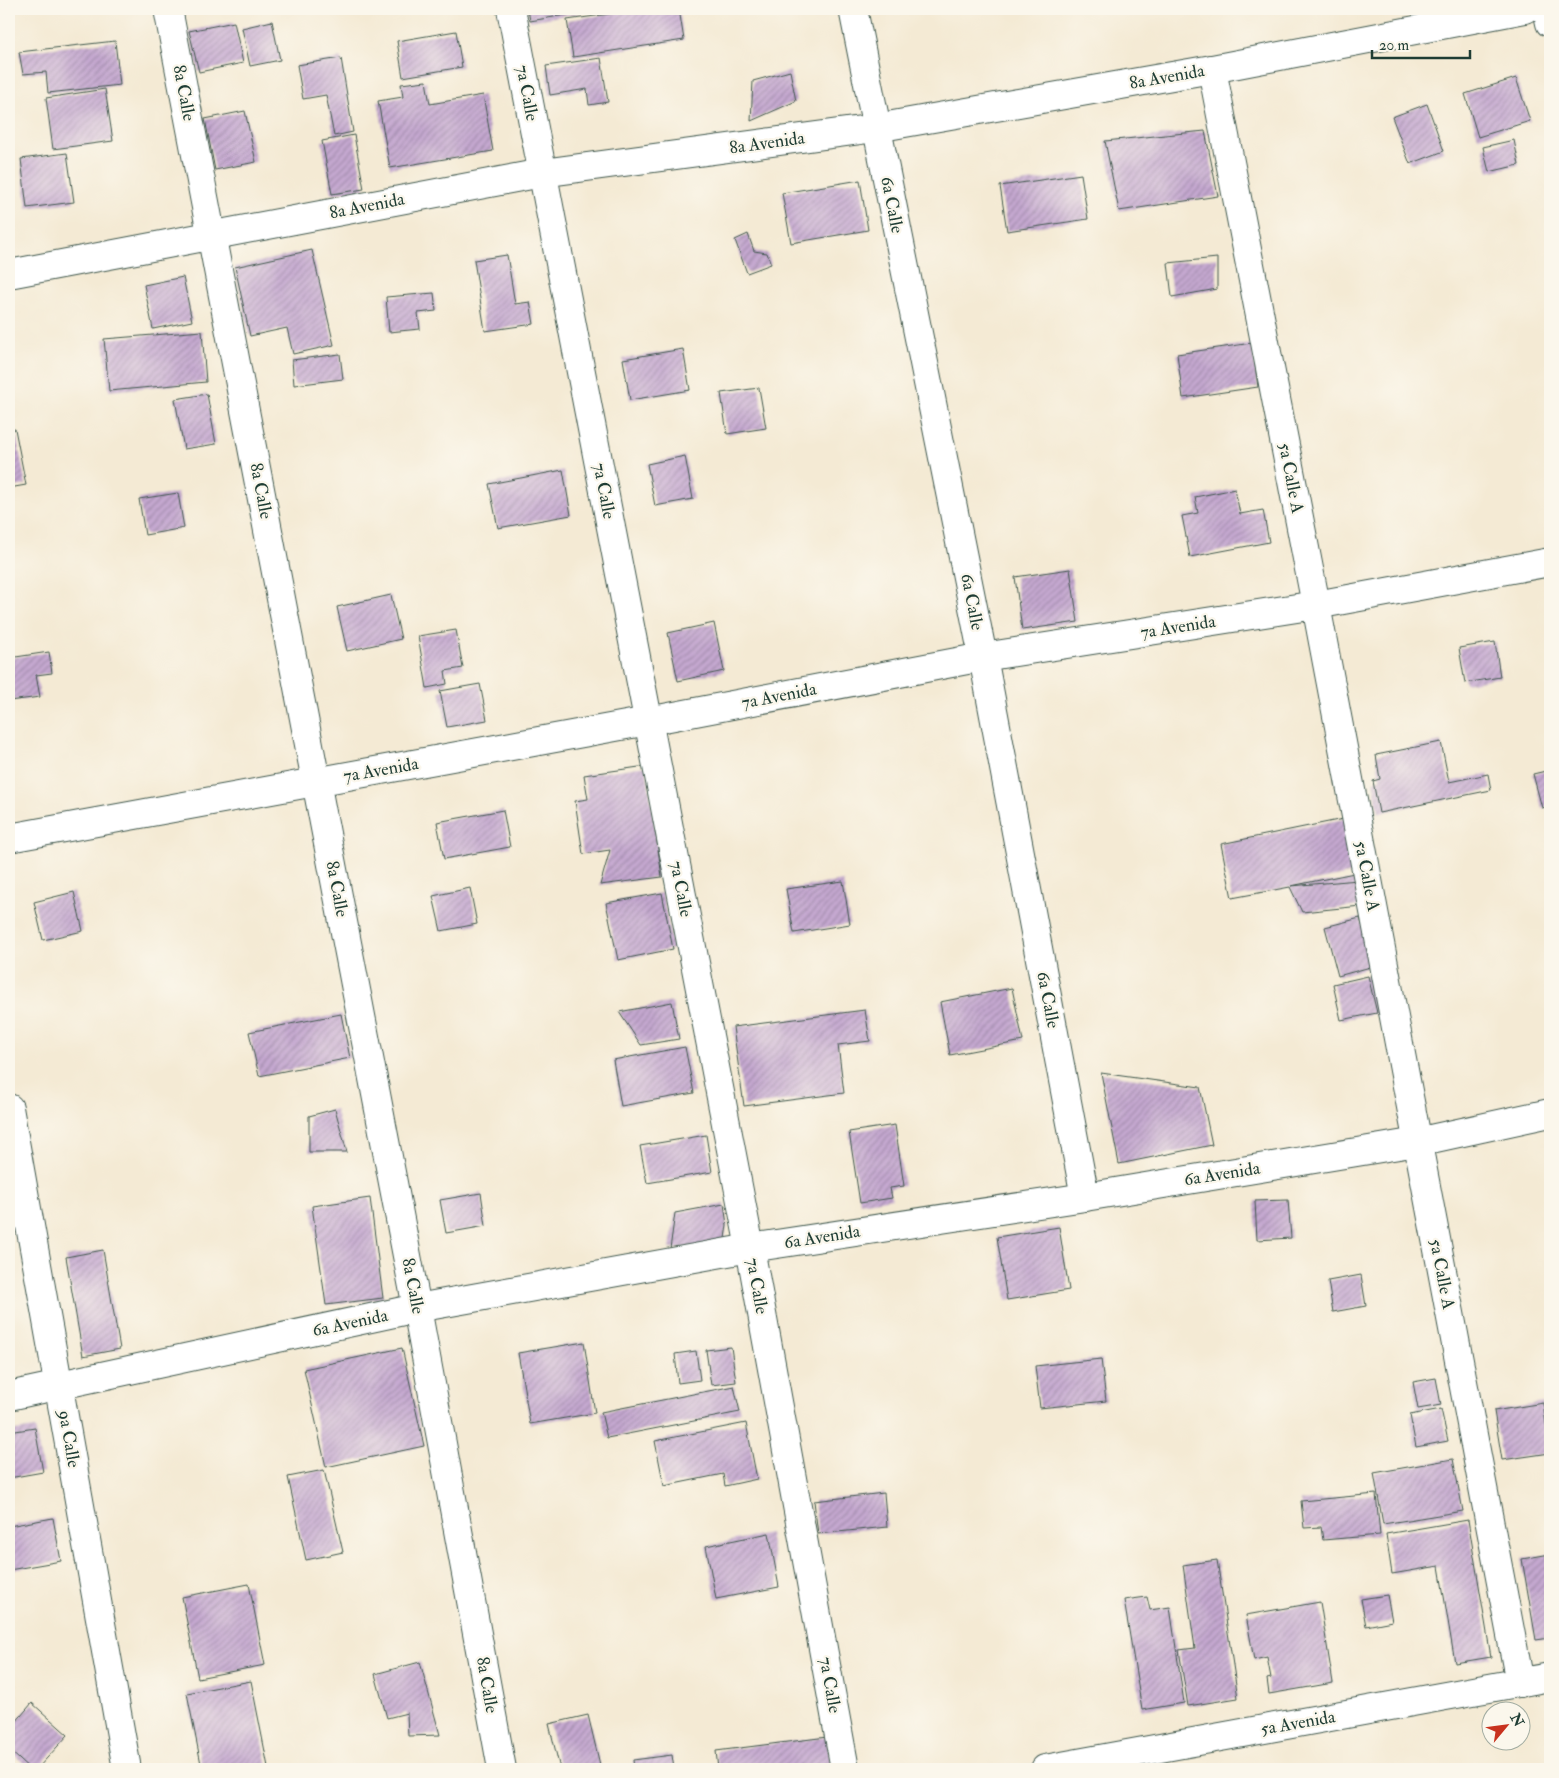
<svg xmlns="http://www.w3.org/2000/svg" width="1559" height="1778" viewBox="0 0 1559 1778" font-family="'IM FELL Double Pica',serif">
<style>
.building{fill:url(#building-hatch)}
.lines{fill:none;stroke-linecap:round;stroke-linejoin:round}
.street-casing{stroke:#3f574c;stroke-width:30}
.street{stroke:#fff;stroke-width:28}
.labels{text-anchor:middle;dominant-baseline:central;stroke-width:4.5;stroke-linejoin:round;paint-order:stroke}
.street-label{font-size:18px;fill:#1f3d34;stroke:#fbf7ec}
</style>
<defs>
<pattern id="building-hatch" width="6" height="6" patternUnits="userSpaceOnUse" patternTransform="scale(1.25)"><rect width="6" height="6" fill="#c5a8d0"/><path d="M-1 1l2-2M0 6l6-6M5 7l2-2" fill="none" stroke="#9f8aaa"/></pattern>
</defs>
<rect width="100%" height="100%" fill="#fbf7ec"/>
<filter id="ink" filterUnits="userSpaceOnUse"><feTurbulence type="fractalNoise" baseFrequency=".02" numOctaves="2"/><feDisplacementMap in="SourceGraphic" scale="10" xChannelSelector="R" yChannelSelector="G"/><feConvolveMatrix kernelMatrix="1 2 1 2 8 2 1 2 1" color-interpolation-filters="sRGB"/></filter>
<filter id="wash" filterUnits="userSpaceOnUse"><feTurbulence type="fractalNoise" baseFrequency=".0096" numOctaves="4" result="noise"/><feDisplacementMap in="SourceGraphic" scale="20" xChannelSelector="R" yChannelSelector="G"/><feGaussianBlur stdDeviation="1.12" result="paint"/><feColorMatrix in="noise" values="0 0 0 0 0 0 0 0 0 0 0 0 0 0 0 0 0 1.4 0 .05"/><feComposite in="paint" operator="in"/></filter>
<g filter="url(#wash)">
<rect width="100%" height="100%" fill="#f4ead4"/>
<g id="blocks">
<g class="building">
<polygon points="528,9 594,9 595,10 530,21"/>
<polygon points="644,9 679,9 684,40 573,57 567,20"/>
<polygon points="272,21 280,60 250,66 242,28"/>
<polygon points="234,22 243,63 199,72 189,31"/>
<polygon points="456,31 462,67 403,77 397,41"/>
<polygon points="115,41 120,85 48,93 46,72 23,74 19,52"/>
<polygon points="341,58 353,132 334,136 326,95 303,99 297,65"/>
<polygon points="601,58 608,102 589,105 587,89 550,95 546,66"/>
<polygon points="790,71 796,101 751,121 753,81"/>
<polygon points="1516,78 1530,121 1478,137 1465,94"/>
<polygon points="426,81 430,104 483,95 493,151 390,168 378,101 403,97 401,84"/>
<polygon points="105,89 113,141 53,149 46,98"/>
<polygon points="1427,104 1444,151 1410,164 1392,117"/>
<polygon points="245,111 256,162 215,170 205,119"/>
<polygon points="1205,131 1218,196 1119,211 1105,141"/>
<polygon points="354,135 364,189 332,194 322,141"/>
<polygon points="1514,140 1519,165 1489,172 1483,147"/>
<polygon points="67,153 74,202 27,208 21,159"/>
<polygon points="1081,174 1088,219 1007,231 1000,186"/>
<polygon points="860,180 868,230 791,243 782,193"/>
<polygon points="748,234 754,251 767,253 771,264 747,273 735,240"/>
<polygon points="312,250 334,345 293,354 287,328 250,336 235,267"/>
<polygon points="507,255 515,304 530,302 534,324 485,331 474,260"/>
<polygon points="1217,258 1217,289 1172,297 1168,263"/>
<polygon points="183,277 192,321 153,329 144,285"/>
<polygon points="434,293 436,311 418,313 420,329 389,332 386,297"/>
<polygon points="202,331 206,382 109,391 104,339"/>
<polygon points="1252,343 1258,387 1183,398 1177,354"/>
<polygon points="683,349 690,390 630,400 623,359"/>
<polygon points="340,354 343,379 294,385 292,360"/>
<polygon points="759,388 766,428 727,434 721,393"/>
<polygon points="207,394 216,444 184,449 175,399"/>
<polygon points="15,429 26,485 9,488 9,430"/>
<polygon points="685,456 693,499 655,506 647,464"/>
<polygon points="563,470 571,515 498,528 489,484"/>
<polygon points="1235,489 1240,514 1263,510 1269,542 1190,557 1182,516 1198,513 1195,497"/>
<polygon points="178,493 184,528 145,535 139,499"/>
<polygon points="1070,569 1078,622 1022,630 1015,577"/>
<polygon points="391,595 401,639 347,651 337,607"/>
<polygon points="714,623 724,671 678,681 668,633"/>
<polygon points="456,630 463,668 445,671 447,684 427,688 418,636"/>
<polygon points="1495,642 1500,677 1465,683 1459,648"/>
<polygon points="49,652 52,673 36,675 40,697 9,701 9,658"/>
<polygon points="480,684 487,720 447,727 440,691"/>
<polygon points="1441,742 1449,782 1488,774 1491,790 1379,813 1373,781 1380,779 1376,755"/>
<polygon points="646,766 662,877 600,885 610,850 583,854 575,801 588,799 584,775"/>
<polygon points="1550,770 1550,806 1542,808 1533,774"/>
<polygon points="503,810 510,847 444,859 437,822"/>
<polygon points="1348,818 1359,872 1291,886 1358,880 1361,906 1302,912 1290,887 1232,898 1221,844"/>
<polygon points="843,881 850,924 794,933 786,889"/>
<polygon points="470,888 477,924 441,931 433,896"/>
<polygon points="74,892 83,931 43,940 34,902"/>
<polygon points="662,893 673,949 618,960 606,903"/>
<polygon points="1360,918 1374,966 1338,976 1325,927"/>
<polygon points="1368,976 1377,1013 1341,1020 1333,984"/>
<polygon points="1012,988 1023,1041 950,1055 940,1002"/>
<polygon points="672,1002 679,1039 641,1045 619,1012"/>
<polygon points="865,1010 870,1041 838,1045 844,1093 744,1106 733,1027"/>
<polygon points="341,1014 350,1058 259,1076 249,1032"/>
<polygon points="685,1047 694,1093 621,1106 613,1060"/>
<polygon points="1101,1073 1200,1087 1212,1145 1119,1164"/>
<polygon points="335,1109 347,1152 309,1152 309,1116"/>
<polygon points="895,1125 904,1186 890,1188 892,1198 860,1203 849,1132"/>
<polygon points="706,1135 712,1172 647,1183 640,1146"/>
<polygon points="481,1193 486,1226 446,1233 440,1200"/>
<polygon points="370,1198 383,1298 326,1305 312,1206"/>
<polygon points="1288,1200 1291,1238 1257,1240 1255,1201"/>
<polygon points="724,1204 727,1225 724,1245 670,1249 675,1213"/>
<polygon points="1059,1227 1069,1290 1007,1300 997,1237"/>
<polygon points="103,1250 120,1349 83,1356 66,1257"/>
<polygon points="1361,1275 1366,1306 1333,1312 1328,1281"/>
<polygon points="584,1342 595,1413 530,1424 518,1353"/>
<polygon points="731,1347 736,1382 711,1385 706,1350"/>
<polygon points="402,1348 424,1446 326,1467 304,1369"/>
<polygon points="696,1351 700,1380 678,1383 675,1354"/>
<polygon points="1101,1359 1106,1401 1040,1408 1035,1366"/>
<polygon points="1436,1378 1441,1405 1418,1409 1413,1382"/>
<polygon points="734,1386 740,1412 607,1438 601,1412"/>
<polygon points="1543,1403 1550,1453 1502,1460 1494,1411"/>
<polygon points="1441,1409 1448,1441 1416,1447 1410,1415"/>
<polygon points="746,1423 757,1479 725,1486 723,1474 664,1486 655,1441"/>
<polygon points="35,1428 43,1472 9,1478 9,1432"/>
<polygon points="1453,1459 1463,1511 1383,1524 1374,1473"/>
<polygon points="324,1470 343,1552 306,1560 288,1477"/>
<polygon points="884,1493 887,1527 818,1534 814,1501"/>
<polygon points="1376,1494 1380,1535 1323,1540 1321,1527 1304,1528 1301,1501"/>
<polygon points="53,1518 61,1561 9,1570 9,1526"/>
<polygon points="1468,1520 1491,1657 1455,1663 1439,1566 1392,1574 1386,1534"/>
<polygon points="769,1533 779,1587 716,1599 706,1546"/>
<polygon points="1550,1554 1550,1638 1536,1640 1522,1559"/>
<polygon points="1217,1560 1238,1698 1188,1706 1179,1650 1195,1648 1183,1565"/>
<polygon points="249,1584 265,1665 198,1678 182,1597"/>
<polygon points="1387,1595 1392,1621 1366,1626 1361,1599"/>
<polygon points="1147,1597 1150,1610 1170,1607 1184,1703 1142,1710 1124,1600"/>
<polygon points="1320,1602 1333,1683 1269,1694 1267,1679 1271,1678 1267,1657 1254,1660 1246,1615"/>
<polygon points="420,1662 440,1735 408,1736 407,1713 387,1718 375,1674"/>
<polygon points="251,1681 268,1767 253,1769 202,1769 187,1693"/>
<polygon points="32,1703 68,1735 37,1769 30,1769 9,1750 9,1730"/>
<polygon points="588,1715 601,1769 560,1769 549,1724"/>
<polygon points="827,1737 832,1769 718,1769 716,1751"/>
<polygon points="672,1755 674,1769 634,1769 633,1760"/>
</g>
</g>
</g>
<g filter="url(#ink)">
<use href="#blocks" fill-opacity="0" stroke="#3f574c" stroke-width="1"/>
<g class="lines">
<g class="street-casing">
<g id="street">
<polyline points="168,9 417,1308 502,1769"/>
<polyline points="511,9 750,1248 845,1769"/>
<polyline points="853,9 983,657 1085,1197"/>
<polyline points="1547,9 1550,23"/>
<polyline points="1212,69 1316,605 1520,1683"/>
<polyline points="9,274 542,173 876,128 1212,69 1525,9"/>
<polyline points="9,838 648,721 983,657 1316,605 1550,562"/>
<polyline points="9,1108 127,1769"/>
<polyline points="9,1396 417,1308 750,1248 1085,1197 1417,1142 1550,1113"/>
<polyline points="1045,1769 1550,1677"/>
</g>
</g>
<use href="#street" class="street"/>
</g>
</g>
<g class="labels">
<g class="street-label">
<text transform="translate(1167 77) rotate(-10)">8a Avenida</text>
<text transform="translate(184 93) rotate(79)">8a Calle</text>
<text transform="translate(527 93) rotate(79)">7a Calle</text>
<text transform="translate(767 143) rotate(-8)">8a Avenida</text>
<text transform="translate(892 205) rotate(79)">6a Calle</text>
<text transform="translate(367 206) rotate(-11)">8a Avenida</text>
<text transform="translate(1291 478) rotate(79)">5a Calle A</text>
<text transform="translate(261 491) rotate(79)">8a Calle</text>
<text transform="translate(604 491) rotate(79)">7a Calle</text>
<text transform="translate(972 602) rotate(79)">6a Calle</text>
<text transform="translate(1178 627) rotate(-9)">7a Avenida</text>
<text transform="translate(779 696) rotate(-11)">7a Avenida</text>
<text transform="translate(381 770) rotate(-10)">7a Avenida</text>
<text transform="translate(1367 876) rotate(79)">5a Calle A</text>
<text transform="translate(337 889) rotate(79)">8a Calle</text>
<text transform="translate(681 889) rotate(79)">7a Calle</text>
<text transform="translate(1048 1000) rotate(79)">6a Calle</text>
<text transform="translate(1222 1174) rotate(-9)">6a Avenida</text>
<text transform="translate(822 1237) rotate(-9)">6a Avenida</text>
<text transform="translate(1442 1274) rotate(79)">5a Calle A</text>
<text transform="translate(413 1286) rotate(79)">8a Calle</text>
<text transform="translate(757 1286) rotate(80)">7a Calle</text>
<text transform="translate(350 1323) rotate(-12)">6a Avenida</text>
<text transform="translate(69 1439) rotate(80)">9a Calle</text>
<text transform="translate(487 1685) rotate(80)">8a Calle</text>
<text transform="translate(830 1685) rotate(80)">7a Calle</text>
<text transform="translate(1298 1723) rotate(-10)">5a Avenida</text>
</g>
</g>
<rect width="1559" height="1778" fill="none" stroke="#fbf7ec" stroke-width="30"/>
<g transform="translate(1506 1726) rotate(61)"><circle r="24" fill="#fbf7ec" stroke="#a3ada2"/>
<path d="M0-4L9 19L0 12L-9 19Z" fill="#c8321e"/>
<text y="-8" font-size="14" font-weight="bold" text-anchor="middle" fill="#1f3d34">N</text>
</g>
<path d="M1372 50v8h98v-8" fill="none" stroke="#1f3d34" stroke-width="2.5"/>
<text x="1379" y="50" font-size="15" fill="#1f3d34" stroke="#fbf7ec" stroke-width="4" paint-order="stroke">20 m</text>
</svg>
